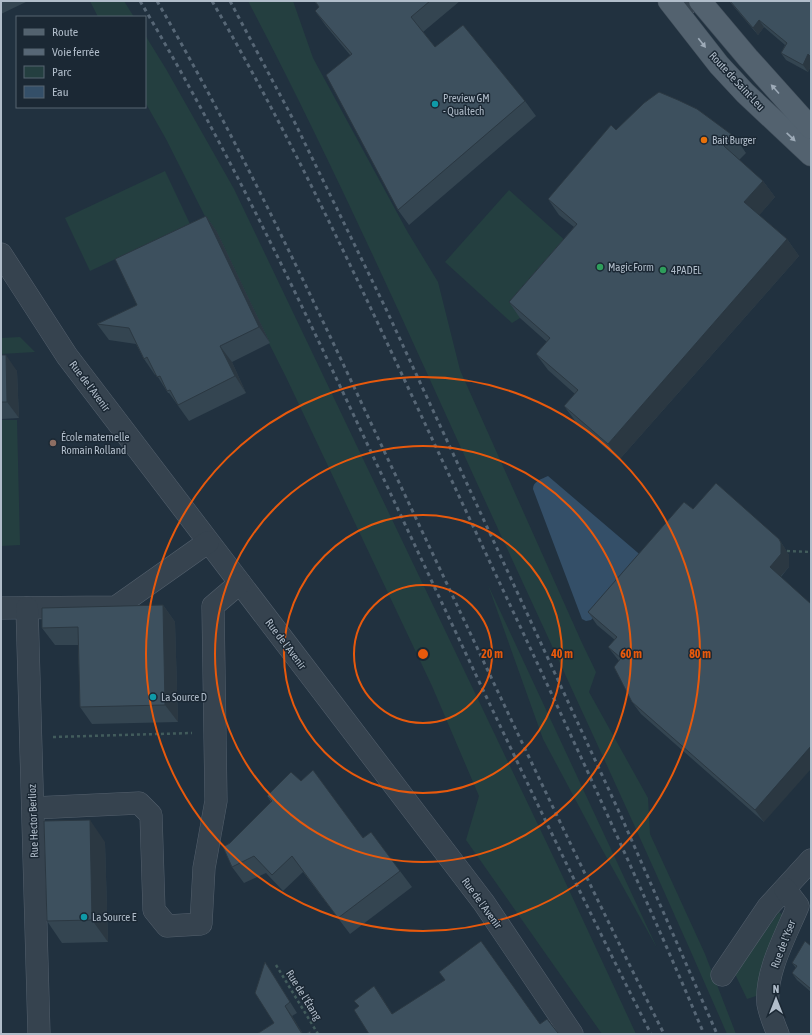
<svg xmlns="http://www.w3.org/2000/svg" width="812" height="1035" viewBox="0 0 812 1035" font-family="'Asap Condensed',sans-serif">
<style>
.green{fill:#243f40}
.water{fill:#344f68}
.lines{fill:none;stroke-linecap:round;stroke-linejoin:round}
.minor-casing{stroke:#54606d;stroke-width:23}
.major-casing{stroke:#3f4c58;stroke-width:23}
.path{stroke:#425c5c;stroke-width:2.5;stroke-dasharray:3 3;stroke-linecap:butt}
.minor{stroke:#36434f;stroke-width:22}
.major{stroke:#53626f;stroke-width:22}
.rail{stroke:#576776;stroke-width:3;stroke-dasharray:4 4;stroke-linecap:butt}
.wall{fill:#344551}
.shaded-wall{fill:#2b3842}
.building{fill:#3d505e;stroke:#2b3842}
.oneway{fill:#9eabb8}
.ring{fill:none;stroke:#e8590c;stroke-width:2}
.culture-dot{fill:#0f9aa8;stroke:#1b2834;stroke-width:1.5}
.food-dot{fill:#e8710a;stroke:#1b2834;stroke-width:1.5}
.leisure-dot{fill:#2e9e5b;stroke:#1b2834;stroke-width:1.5}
.education-dot{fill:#8d6e63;stroke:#1b2834;stroke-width:1.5}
.labels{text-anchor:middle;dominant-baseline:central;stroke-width:3;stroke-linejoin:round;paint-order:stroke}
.street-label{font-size:11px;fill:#b1bdca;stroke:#1b2834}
.poi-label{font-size:11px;fill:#b1bdca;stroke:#1b2834;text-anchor:start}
.centre{fill:#e8590c;stroke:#1b2834;stroke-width:2}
.ring-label{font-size:12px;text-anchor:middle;font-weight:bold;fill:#e8590c;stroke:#1b2834;stroke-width:3;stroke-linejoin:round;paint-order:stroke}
</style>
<rect width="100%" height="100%" fill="#21313f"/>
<g class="green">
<polygon points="90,1 124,1 134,17 98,17"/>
<path d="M248,1H293L313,58L407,231L438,282L460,370L582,643L596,672L589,692L648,798L650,834L705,954L736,1034H727C648,852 564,672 481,492C406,327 332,161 248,1Z"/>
<polygon points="145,35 166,69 234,189 562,875 636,1034 602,1034 466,840 479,796 432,686 286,377 166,139 145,102"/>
<polygon points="165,171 190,224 90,271 65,218"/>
<polygon points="509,190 578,252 520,318 512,323 445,262"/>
<polygon points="20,337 35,352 1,354 1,338"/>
<polygon points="1,420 17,420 20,545 1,546"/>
<polygon points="488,585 657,948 598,842 543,739"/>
<polygon points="779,912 792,921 759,995 747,999 735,974"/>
</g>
<path class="water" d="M548,476L644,558L591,620L586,621L582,619L533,489C533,481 542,479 548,476Z"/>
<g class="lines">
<g class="minor-casing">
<g id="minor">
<polyline points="678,12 689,1"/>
<polyline points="1,254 67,356 484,903 572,1034"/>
<polyline points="1,608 116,607 208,542"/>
<polyline points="27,608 39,1034"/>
<polyline points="33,808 139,803 151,815 154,910 167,926 201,924 204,868 216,801 213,606 240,583"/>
<polyline points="722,975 768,907 811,860"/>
<path d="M778,1034C774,1024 770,1015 768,1004C765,972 786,935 798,906L785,889"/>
</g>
</g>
<g class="major-casing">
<g id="major">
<polyline points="669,1 719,65 745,93 811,155"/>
<polyline points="700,1 748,58 811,128"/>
</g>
</g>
<g class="path">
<polyline points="787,551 811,552"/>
<polyline points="53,737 192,733"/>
<polyline points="276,965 318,1034"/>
</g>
<use href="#minor" class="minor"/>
<use href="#major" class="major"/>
<g class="rail">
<path d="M140,1C233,157 310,322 387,486C473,669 559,853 651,1034"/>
<path d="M157,1C242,147 314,302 386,455C478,649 568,843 664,1034"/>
<path d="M212,1C302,155 375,318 451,479C537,663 625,847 704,1034"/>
<polyline points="230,1 294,121 386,309 621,816 717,1034"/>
</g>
</g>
<g class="wall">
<polygon points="1,1 28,1 1,14"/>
<polygon points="314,1 460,1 423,32 435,47 525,101 536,116 409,225 398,210 350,55 326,26 315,11 319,7"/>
<polygon points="729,1 811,1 811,66 808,72 786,60 781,53 785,45 764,27 758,35"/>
<polygon points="616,130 735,137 746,153 739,160 763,181 775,197 759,215 787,239 799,256 619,460 576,422 564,406 575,394 548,370 536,354 547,342 520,318 509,302 574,227 559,215 548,199"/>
<polygon points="206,216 217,232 270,343 232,362 246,393 189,421 169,393 168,393 156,374 155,375 144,359 136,344 109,340 97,324 137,305"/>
<polygon points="1,355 17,371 19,418 1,419"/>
<polygon points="693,509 779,539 789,555 789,567 781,577 764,822 641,714 632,702 619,661 608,647 615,640 597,625 588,612"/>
<polygon points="163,605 175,622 178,722 92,724 80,707 78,645 55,645 42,628"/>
<polygon points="301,781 400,871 412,887 350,934 303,872 283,891 266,873 244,883 232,867 230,843 271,802 267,796"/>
<polygon points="105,842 108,942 62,943 47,921"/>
<polygon points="811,946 811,992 797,980 792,973 796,968 792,963"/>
<polygon points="265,962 272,973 297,1013 292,1016 303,1034 257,1034 274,1023"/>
</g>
<g class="shaded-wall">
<polygon points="759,20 764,27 758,35 753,28"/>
<polygon points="808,54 811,58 811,66 808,72 803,65"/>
<polygon points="763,181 775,197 756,219 744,202"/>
<polygon points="206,216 217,232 270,343 259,327"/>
<polygon points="787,239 799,256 619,460 608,444"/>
<polygon points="220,346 232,362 246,393 235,376"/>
<polygon points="6,355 17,371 19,418 7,402"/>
<polygon points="779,539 789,555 789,567 778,579 770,567"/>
<polygon points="163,605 175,622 178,722 165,705"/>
<polygon points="811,746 811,769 764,822 755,810"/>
<polygon points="90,820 105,842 108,942 92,920"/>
<polygon points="374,986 382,997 399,1025 392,1014"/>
<polygon points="285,1006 292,1016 303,1034 302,1034"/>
</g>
<g class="building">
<polygon points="315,1 430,1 411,17 435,47 463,25 525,101 398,210 326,75 352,54 315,11 319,7"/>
<polygon points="730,1 811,1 811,57 808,54 803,65 781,53 787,43 759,20 753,28"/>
<polygon points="659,92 678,100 697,109 735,137 724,146 763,181 744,202 787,239 608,444 564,406 578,390 536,354 550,338 509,302 577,224 548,199 611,125 616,130 644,103"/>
<polygon points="206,216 259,327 220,346 235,376 178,405 170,390 167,391 160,376 157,377 147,357 144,359 129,328 97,324 137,305 115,259"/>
<polygon points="1,355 6,355 7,402 1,402"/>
<polygon points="716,483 779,539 781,543 781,554 770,567 811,604 811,746 755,810 632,702 614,667 621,658 608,647 617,637 588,612 684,502 693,509"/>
<polygon points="163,605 165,705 80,707 78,627 42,628 42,608"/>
<polygon points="313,770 363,838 371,832 400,871 338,918 292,856 272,875 254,856 232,867 223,847 230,843 272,801 267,796 291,772 301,781"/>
<polygon points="90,820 92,920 47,921 44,821"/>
<polygon points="481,941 540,1024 547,1019 558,1033 557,1034 369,1034 354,1010 359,1006 354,1001 374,986 392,1014 445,980 439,972"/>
<polygon points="805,941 811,946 811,989 792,973 797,966 792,963"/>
<polygon points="265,962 290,1002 285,1006 302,1034 257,1034 274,1023 255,993"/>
<polygon points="310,1031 311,1034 306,1034"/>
</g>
<defs><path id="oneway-solid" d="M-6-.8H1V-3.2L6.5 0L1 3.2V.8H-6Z"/></defs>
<g class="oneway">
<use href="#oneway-solid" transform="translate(702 43) rotate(52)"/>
<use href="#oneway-solid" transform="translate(775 89) rotate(-132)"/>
<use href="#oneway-solid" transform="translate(791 137) rotate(43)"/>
</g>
<g class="ring">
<circle cx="423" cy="654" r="69"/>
<circle cx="423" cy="654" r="139"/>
<circle cx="423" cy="654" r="208"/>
<circle cx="423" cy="654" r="277"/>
</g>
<g class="culture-dot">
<circle cx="435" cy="104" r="4"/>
<circle cx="153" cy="697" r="4"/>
<circle cx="84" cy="917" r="4"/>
</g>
<circle class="food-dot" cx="704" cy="140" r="4"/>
<g class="leisure-dot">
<circle cx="600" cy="267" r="4"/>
<circle cx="663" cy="270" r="4"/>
</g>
<circle class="education-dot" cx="53" cy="443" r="4"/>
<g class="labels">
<g class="street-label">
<text transform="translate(737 81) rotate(47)">Route de Saint-Leu</text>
<text transform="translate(90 386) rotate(53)">Rue de l'Avenir</text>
<text transform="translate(286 644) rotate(53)">Rue de l'Avenir</text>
<text transform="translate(33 821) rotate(-92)">Rue Hector Berlioz</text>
<text transform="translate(482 903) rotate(54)">Rue de l'Avenir</text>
<text transform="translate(783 944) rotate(-69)">Rue de l'Yser</text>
<text transform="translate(304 995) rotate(58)">Rue de l'Étang</text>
</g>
<g class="poi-label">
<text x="443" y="98">Preview GM<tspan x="443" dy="13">- Qualtech</tspan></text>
<text x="712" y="140">Bait Burger</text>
<text x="608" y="267">Magic Form</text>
<text x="671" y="270">4PADEL</text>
<text x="61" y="437">École maternelle<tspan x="61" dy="13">Romain Rolland</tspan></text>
<text x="161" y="697">La Source D</text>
<text x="92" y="917">La Source E</text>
</g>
</g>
<circle cx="423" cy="654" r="6" class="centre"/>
<g class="ring-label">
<text x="492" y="658">20 m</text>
<text x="562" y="658">40 m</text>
<text x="631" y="658">60 m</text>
<text x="700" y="658">80 m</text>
</g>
<rect width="812" height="1035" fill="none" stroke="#b1bdca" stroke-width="4"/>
<rect x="16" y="16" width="130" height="92" fill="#1b2834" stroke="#576470"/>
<rect x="24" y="29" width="20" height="6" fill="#53626f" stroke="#576470"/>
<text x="52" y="36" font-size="12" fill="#b1bdca">Route</text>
<rect x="24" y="49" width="20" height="6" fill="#576776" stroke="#576470"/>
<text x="52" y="56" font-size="12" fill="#b1bdca">Voie ferrée</text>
<rect x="24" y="66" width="20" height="12" fill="#243f40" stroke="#576470"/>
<text x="52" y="76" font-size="12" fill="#b1bdca">Parc</text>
<rect x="24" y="86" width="20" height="12" fill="#344f68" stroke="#576470"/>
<text x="52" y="96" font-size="12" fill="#b1bdca">Eau</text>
<g transform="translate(776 999)" stroke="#1b2834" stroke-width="3" paint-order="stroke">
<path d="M0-3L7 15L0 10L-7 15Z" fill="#b1bdca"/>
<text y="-6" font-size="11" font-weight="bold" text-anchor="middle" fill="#b1bdca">N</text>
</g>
</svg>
